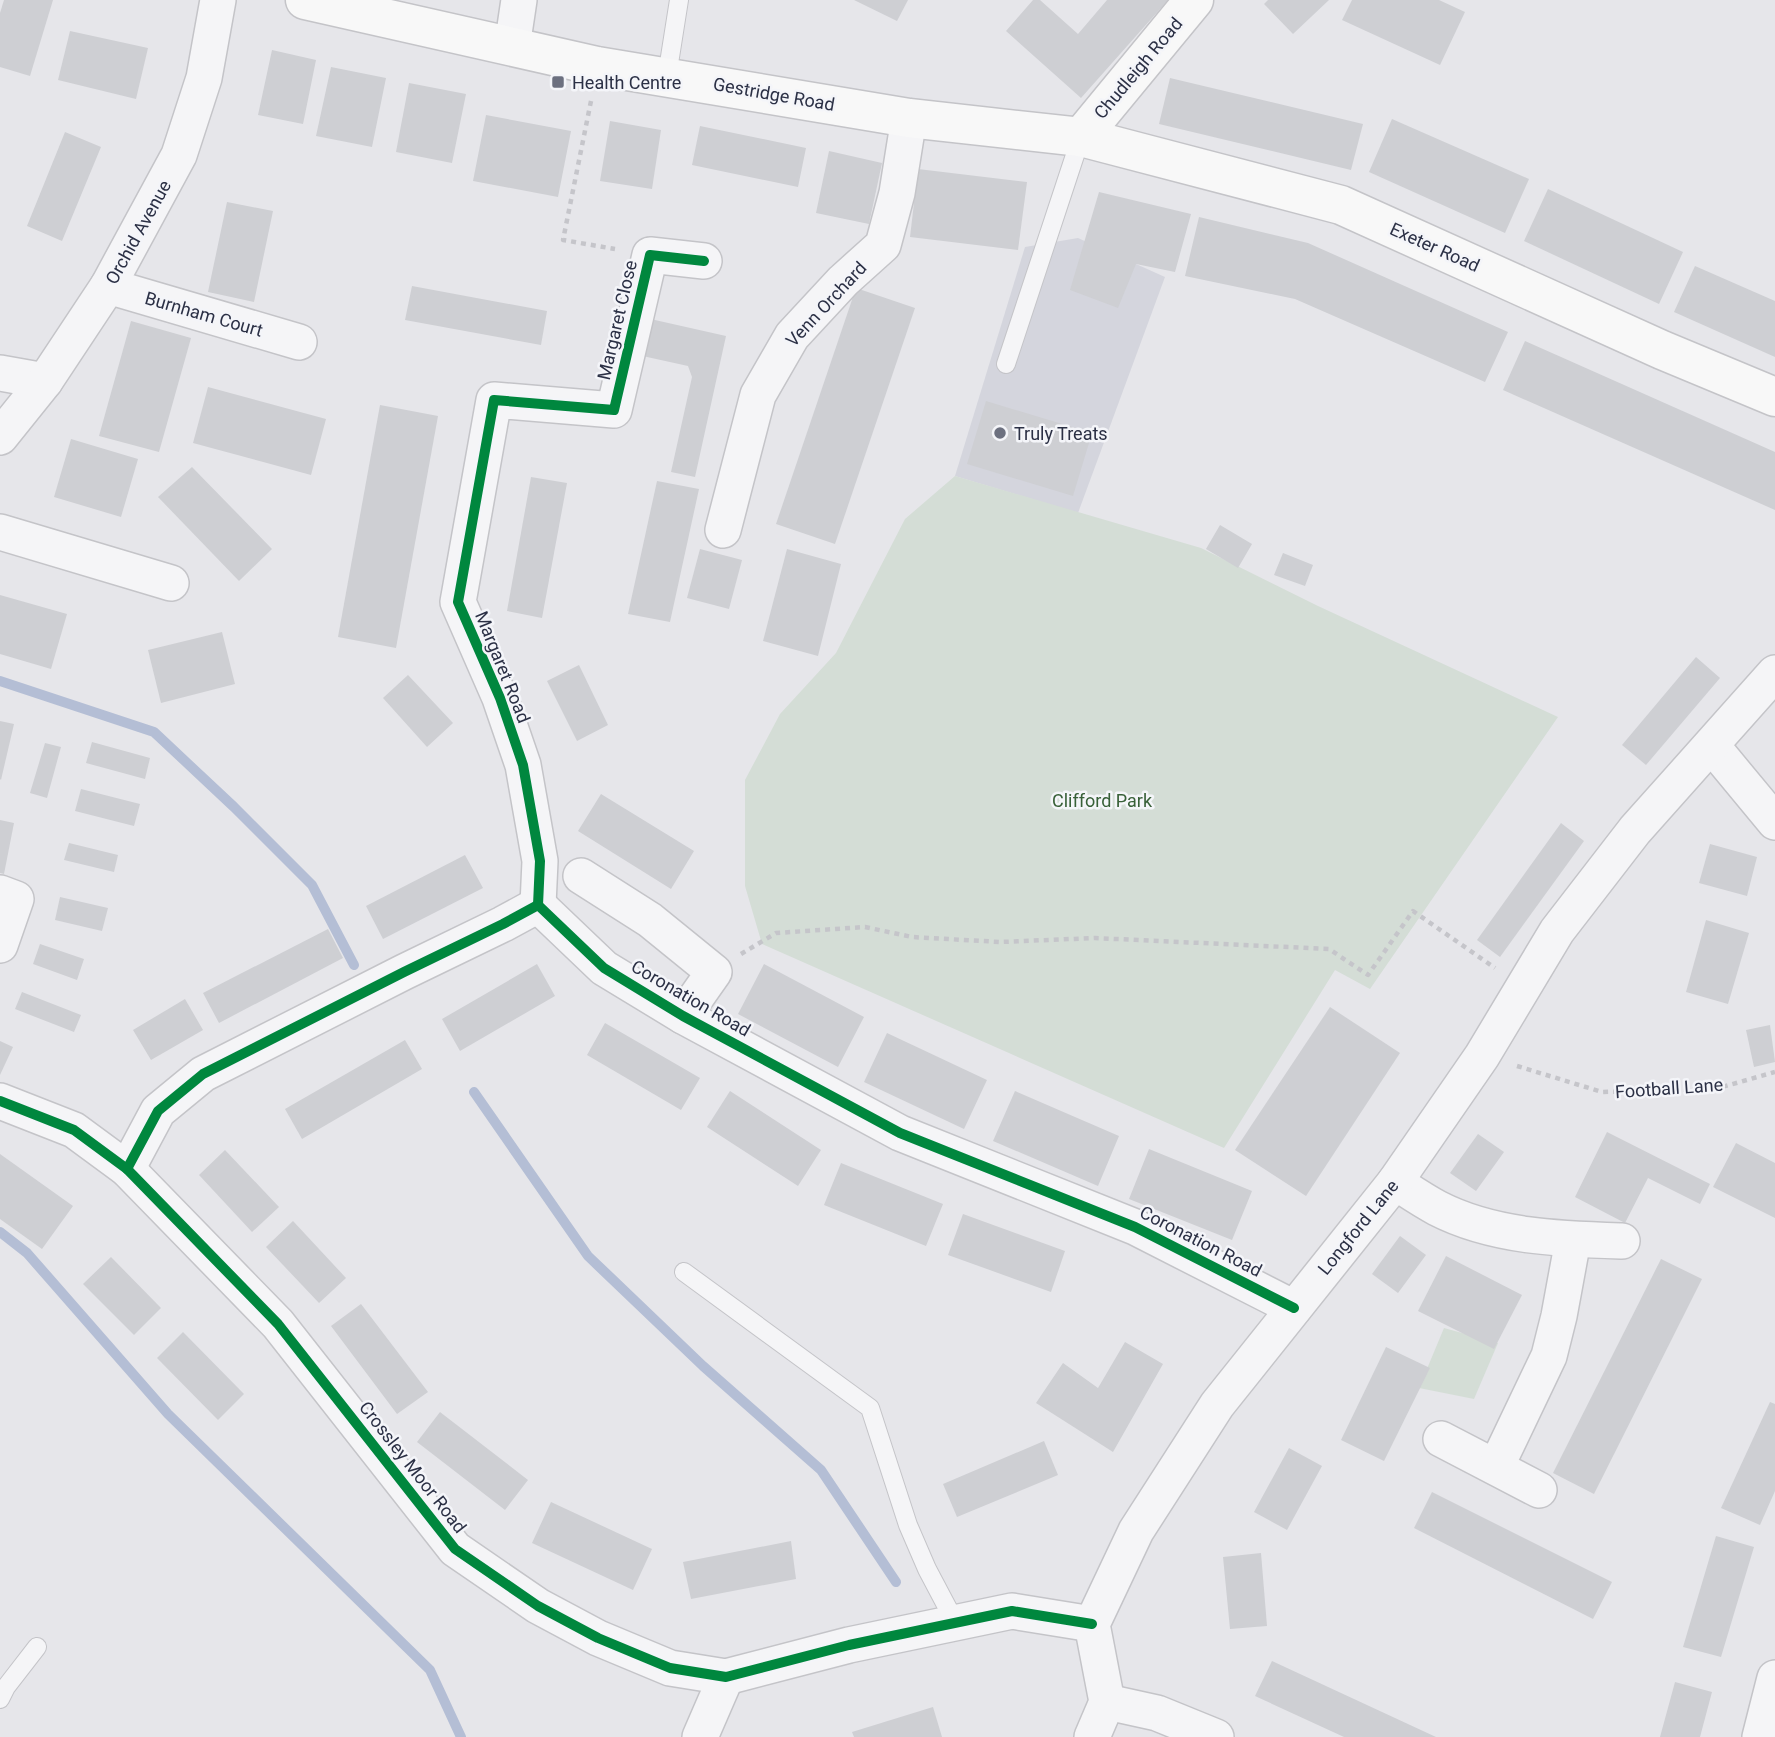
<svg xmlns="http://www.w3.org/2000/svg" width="1775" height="1737" viewBox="0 0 1775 1737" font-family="Roboto,sans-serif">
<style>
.built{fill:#d4d5dd}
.green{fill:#d4ddd6}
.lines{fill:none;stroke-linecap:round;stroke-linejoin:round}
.stream{stroke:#b4bed5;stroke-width:10}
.building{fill:#cecfd3}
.lane-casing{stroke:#c4c4c8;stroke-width:20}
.street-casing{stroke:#c4c4c8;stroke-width:38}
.secondary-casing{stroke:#c4c4c8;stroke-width:41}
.path{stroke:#c5c5ca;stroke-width:4.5;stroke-dasharray:5 5;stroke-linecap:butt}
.lane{stroke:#f5f5f7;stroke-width:18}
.street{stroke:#f5f5f7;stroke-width:35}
.secondary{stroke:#f8f8f8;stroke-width:38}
.cycleway-casing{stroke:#f4f5f9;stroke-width:15}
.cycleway{stroke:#00873e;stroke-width:10}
.poi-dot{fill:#6c707f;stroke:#f4f5f9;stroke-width:2.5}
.labels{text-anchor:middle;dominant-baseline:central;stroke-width:5;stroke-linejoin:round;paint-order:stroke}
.street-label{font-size:18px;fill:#2b3045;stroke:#f4f5f9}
.poi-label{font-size:18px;fill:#2b3045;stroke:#f4f5f9;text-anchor:start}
.park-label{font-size:18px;fill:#386038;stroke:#f4f5f9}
</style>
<rect width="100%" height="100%" fill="#e6e6ea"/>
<polygon class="built" points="1078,238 1165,277 1078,513 955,476 1025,247"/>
<g class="green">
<polygon points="955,476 1201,548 1318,606 1558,717 1370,989 1335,970 1224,1148 762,944 745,886 745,780 780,714 836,653 905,519"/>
<polygon points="1444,1328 1498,1343 1474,1399 1419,1388"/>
</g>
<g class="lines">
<g class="stream">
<polyline points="0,681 154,732 234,807 312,885 354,965"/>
<polyline points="474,1092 588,1256 703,1366 821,1470 896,1582"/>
<polyline points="0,1232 27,1253 168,1414 430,1670 461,1737"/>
</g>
</g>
<g class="building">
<polygon points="4,0 53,0 30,76 0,67 0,13"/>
<polygon points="854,0 908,0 897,21"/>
<polygon points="1033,0 1040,0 1078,34 1107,0 1168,0 1081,98 1006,31"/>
<polygon points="1268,0 1329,0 1293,34 1264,4"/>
<polygon points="1352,0 1439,0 1465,12 1440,65 1342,20"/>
<polygon points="70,31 148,48 136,99 58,80"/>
<polygon points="272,50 316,60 303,124 258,115"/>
<polygon points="331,67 386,78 372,147 316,136"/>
<polygon points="1170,78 1363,124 1351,170 1159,124"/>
<polygon points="409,83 466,94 452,163 396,152"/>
<polygon points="486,115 571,131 558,197 473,181"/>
<polygon points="1392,119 1529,179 1505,233 1369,172"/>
<polygon points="610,121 661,130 652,189 600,181"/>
<polygon points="700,126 806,148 798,187 692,165"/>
<polygon points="65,132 101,147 62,241 27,226"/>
<polygon points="829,151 882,163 869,224 816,213"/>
<polygon points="918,169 1027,182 1018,250 910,237"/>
<polygon points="1548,189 1683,252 1659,304 1524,241"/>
<polygon points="1099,192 1191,214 1175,272 1136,264 1118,308 1070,290"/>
<polygon points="227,202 273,211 254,302 208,292"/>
<polygon points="1199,217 1308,243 1508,332 1485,382 1295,299 1185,276"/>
<polygon points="1695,266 1775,301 1775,357 1674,312"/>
<polygon points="412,286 547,311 541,345 405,320"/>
<polygon points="856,288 915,308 835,544 776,524"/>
<polygon points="646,318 726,336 695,477 671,472 692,377 688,366 638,355"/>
<polygon points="131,321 191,338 159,452 99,436"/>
<polygon points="1525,341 1775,452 1775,510 1503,390"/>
<polygon points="208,387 326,419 311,475 193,443"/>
<polygon points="986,401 1092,433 1073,496 967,464"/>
<polygon points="380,405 438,416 396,648 338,637"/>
<polygon points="71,439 138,459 121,517 54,497"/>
<polygon points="192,467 272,549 239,581 158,497"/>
<polygon points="531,477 567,483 542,618 507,611"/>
<polygon points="657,481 699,489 670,622 628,614"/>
<polygon points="1220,525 1252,544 1238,568 1206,549"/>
<polygon points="700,549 742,560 729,609 687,598"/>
<polygon points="787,549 841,564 818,656 763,641"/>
<polygon points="1283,553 1313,565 1305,586 1274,575"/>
<polygon points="0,595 67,614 51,669 0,654"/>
<polygon points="222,632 235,684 161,703 148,650"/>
<polygon points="1696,657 1720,678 1646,765 1622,745"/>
<polygon points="579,665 608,725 577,741 547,681"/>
<polygon points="408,675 453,723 427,747 383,698"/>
<polygon points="0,721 14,724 1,780 0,779"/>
<polygon points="92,742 150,758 145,779 86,763"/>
<polygon points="45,743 61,747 47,798 30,793"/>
<polygon points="81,789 140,804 134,826 75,811"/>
<polygon points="601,794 694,851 671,889 578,831"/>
<polygon points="0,820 14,823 4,874 0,873"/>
<polygon points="1561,823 1584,841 1500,957 1477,940"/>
<polygon points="69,843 118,855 114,872 64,860"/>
<polygon points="1710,844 1757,857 1747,896 1699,883"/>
<polygon points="465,855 483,888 383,939 366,906"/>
<polygon points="60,897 108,908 102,931 55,920"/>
<polygon points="1706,920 1749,933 1728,1004 1686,992"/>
<polygon points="328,929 343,958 219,1023 203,993"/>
<polygon points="40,944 84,959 77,980 33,964"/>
<polygon points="537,964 555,996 460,1051 442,1019"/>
<polygon points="764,964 864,1017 838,1067 738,1014"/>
<polygon points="22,992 81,1015 74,1032 15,1009"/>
<polygon points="185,999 203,1030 151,1060 133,1030"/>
<polygon points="1330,1007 1400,1053 1306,1196 1235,1150"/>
<polygon points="605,1023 700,1078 681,1110 587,1055"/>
<polygon points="1770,1025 1775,1062 1754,1067 1746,1030"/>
<polygon points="887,1033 987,1080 964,1129 864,1082"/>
<polygon points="405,1040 422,1069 302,1139 285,1109"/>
<polygon points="0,1041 13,1047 0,1075"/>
<polygon points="730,1091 821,1150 798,1186 707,1127"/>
<polygon points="1015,1091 1119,1136 1098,1186 993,1141"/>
<polygon points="1607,1132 1710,1184 1700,1204 1648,1178 1625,1223 1575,1197"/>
<polygon points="1478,1134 1504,1152 1476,1191 1450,1173"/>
<polygon points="1736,1143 1775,1163 1775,1218 1713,1187"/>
<polygon points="1149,1149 1252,1191 1232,1240 1129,1199"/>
<polygon points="225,1150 279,1207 252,1232 199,1175"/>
<polygon points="0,1154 73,1206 42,1249 0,1219"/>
<polygon points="841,1163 943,1204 926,1246 824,1205"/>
<polygon points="963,1214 1065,1251 1051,1292 948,1255"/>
<polygon points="293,1221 346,1278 319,1303 266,1247"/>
<polygon points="1400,1236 1426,1255 1398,1293 1372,1274"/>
<polygon points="1446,1256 1522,1295 1494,1349 1418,1311"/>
<polygon points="111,1257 161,1308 134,1335 83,1284"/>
<polygon points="1661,1259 1702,1279 1594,1494 1553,1473"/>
<polygon points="361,1304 428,1392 397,1414 331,1326"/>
<polygon points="183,1332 244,1394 218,1420 157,1358"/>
<polygon points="1125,1342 1163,1364 1113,1452 1036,1403 1063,1363 1098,1388"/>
<polygon points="1386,1347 1430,1368 1384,1461 1341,1440"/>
<polygon points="1770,1402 1775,1404 1775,1491 1760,1525 1721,1508"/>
<polygon points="440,1412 528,1480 505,1510 417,1442"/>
<polygon points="1044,1441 1058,1475 957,1517 943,1484"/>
<polygon points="1289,1448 1322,1466 1287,1530 1254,1512"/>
<polygon points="1432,1492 1612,1582 1593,1619 1414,1528"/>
<polygon points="551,1502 652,1549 633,1590 532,1543"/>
<polygon points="1716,1536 1754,1547 1721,1657 1683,1647"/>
<polygon points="791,1541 796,1579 691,1599 683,1562"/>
<polygon points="1261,1553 1267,1626 1230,1629 1223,1557"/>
<polygon points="1272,1661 1436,1737 1344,1737 1255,1696"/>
<polygon points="1675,1682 1712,1692 1700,1737 1660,1737"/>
<polygon points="933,1707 942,1737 854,1737 852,1732"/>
</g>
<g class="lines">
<g class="lane-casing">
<g id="lane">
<polyline points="667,76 679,0"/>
<polyline points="1006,364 1081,137"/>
<polyline points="684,1272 870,1408 908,1525 927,1569 955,1622"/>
<polyline points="0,1699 6,1687 37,1647"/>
</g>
</g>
<g class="street-casing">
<g id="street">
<polyline points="512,47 519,0"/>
<polyline points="108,286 299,342"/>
<polyline points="0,373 45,381"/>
<polyline points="0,437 45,381 108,286 179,155 204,78 218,0"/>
<polyline points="723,530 758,395 792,336 843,281 883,245 897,193 909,118"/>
<polyline points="0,532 171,583"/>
<polyline points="1712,746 1775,822"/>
<polyline points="581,876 650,920 714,972 683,1016"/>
<polyline points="0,893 16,899 0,945"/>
<polyline points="538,905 540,861 523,765 500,698 458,602 494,400 614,410 650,255 704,261"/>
<polyline points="0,1101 74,1130 127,1169 278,1324 455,1549 538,1606 598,1638 670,1668 726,1677 849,1645 1012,1611 1092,1624"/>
<polyline points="127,1169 158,1111 203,1074 404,972 503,924 538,905 604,968 683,1016 900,1133 1135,1227 1294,1308"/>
<path d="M1395,1182C1409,1191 1422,1200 1437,1208C1493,1237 1560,1239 1622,1241"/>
<polyline points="1441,1439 1539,1490"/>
<polyline points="1496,1467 1549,1356 1559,1316 1573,1240"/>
<polyline points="1107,1702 1157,1713 1216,1737"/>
<polyline points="700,1737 726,1677"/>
<polyline points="1092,1737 1107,1702 1092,1624 1136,1531 1217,1405 1395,1182 1482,1056 1557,931 1635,830 1775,673"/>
<polyline points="1760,1737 1775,1678"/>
</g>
</g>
<g class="secondary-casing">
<g id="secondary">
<polyline points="305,0 597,66 909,118 1081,137 1341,205 1662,350 1775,397"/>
<polyline points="1081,137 1194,0"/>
</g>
</g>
<g class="path">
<polyline points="591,101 563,240 615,249"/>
<polyline points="741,954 776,933 865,927 912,937 1000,942 1095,938 1329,949 1368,975 1413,911 1495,968"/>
<polyline points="1517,1066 1602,1092 1715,1089 1775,1072"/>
</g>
<use href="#lane" class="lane"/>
<use href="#street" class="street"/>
<use href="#secondary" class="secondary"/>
<g class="cycleway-casing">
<g id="cycleway">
<polyline points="538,905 540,861 523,765 500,698 458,602 494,400 614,410 650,255 704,261"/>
<polyline points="0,1101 74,1130 127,1169 278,1324 455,1549 538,1606 598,1638 670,1668 726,1677 849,1645 1012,1611 1092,1624"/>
<polyline points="127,1169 158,1111 203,1074 404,972 503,924 538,905 604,968 683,1016 900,1133 1135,1227 1294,1308"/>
</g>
</g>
<use href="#cycleway" class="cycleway"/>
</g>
<g class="poi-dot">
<rect x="551" y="75" width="14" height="14" rx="3.5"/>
<circle cx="1000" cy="433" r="7"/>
</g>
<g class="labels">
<g class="street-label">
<text transform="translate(1138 68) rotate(-50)">Chudleigh Road</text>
<text transform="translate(774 94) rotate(10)">Gestridge Road</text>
<text transform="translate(138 232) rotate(-61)">Orchid Avenue</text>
<text transform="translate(1435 247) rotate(24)">Exeter Road</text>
<text transform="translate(826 304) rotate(-47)">Venn Orchard</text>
<text transform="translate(204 314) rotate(16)">Burnham Court</text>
<text transform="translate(617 320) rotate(-77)">Margaret Close</text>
<text transform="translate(503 667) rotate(68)">Margaret Road</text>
<text transform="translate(691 998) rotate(30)">Coronation Road</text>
<text transform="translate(1669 1088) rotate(-4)">Football Lane</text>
<text transform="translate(1358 1227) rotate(-51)">Longford Lane</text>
<text transform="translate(1201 1241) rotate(27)">Coronation Road</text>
<text transform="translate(413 1467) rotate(52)">Crossley Moor Road</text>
</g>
<g class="poi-label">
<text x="572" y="82">Health Centre</text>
<text x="1014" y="433">Truly Treats</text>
</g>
<g class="park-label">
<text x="1102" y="800">Clifford Park</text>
</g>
</g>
</svg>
